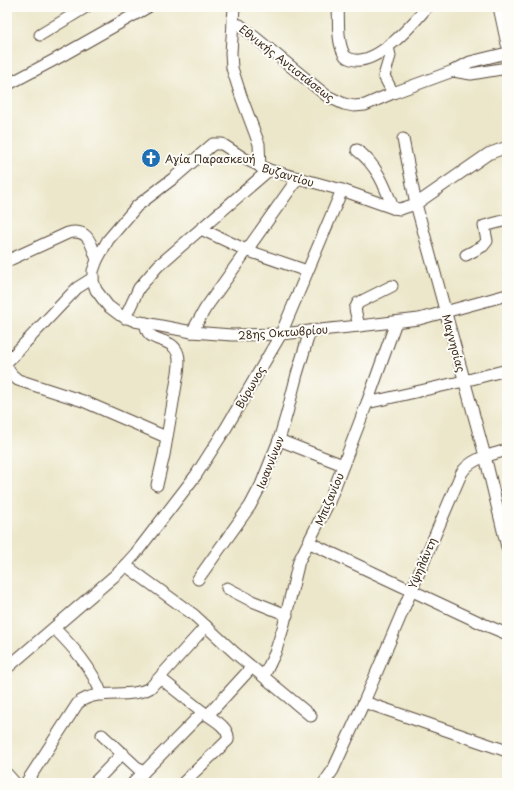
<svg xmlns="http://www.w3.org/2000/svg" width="514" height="790" viewBox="0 0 514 790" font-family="'Playpen Sans',sans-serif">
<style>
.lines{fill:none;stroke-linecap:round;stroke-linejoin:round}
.minor-casing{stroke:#564638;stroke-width:13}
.minor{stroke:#fff;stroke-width:11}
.labels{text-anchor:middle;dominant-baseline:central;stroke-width:4;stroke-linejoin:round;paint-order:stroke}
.street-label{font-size:11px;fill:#3b2a1e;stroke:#fdfcf7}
.poi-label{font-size:11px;fill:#3b2a1e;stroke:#fdfcf7;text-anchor:start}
</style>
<rect width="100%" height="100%" fill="#fdfcf7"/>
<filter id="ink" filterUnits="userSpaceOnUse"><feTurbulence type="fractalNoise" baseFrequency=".025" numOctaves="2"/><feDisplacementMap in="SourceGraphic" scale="8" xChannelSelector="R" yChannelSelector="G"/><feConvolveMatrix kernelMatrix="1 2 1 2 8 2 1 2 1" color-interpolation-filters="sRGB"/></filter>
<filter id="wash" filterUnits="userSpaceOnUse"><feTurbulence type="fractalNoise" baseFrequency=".012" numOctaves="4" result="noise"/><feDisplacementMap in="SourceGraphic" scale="16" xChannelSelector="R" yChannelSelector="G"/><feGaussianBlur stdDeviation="0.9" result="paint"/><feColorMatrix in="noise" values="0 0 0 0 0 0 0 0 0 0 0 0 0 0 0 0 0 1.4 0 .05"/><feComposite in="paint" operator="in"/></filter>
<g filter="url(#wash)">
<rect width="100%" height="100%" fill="#ece7ca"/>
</g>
<g filter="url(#ink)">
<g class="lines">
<g class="minor-casing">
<g id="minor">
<polyline points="234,7 231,53 232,68 241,96 259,144 260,167"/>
<path d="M338,7C339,21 337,40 343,52C345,58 350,59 355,60C379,63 413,24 427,7"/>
<polyline points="499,7 507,44"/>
<polyline points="233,24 240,25 327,96 344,104 354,106 365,105 393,93 453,71 470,62 507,53"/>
<polyline points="40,35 86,7"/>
<polyline points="388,47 390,56 384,76 393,93"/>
<polyline points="453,71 471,74 507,68"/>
<polyline points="7,85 56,59 148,7"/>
<polyline points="403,139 416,204 485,456 507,547"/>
<polyline points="507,147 488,154 416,204 400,209 393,208 342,190 269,170 245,159 222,144 213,144 175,177 137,206 108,240 97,260 93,271 93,281 96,290 108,306 120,315 135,321 192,332 232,335 281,334 359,326 419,319 507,295"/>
<path d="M357,150C377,165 385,186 393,208"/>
<polyline points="201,229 246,250 307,271"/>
<polyline points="466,255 483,246 487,241 484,226 507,220"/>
<path d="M7,261L68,233C89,228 91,244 97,260"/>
<polyline points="125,318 139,288 158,266 269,170"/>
<path d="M146,323C145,345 172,335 178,354C180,360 179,367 178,373L164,455L157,485"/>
<polyline points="359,326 355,309 358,303 392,286"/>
<polyline points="192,332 205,309 298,178"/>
<polyline points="7,362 77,288 93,278"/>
<polyline points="7,368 12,375 18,380 83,401 166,437"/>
<polyline points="367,403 464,381 507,370"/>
<polyline points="279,440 343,465"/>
<polyline points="310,543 483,624 507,634"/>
<polyline points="125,565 194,615 235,653 311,716"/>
<polyline points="198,579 250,506 261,485 279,440 287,413 297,374 310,331"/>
<polyline points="227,588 252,601 287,615"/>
<path d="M54,628C74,648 92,668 102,695"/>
<polyline points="7,668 119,572 136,553 196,475 226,428 281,334 342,190"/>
<polyline points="264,676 275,653 283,628 299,561 329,502 367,403 396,322"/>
<polyline points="364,702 507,751"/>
<polyline points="208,715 252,667"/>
<polyline points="102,735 143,773"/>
<polyline points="7,774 15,783"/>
<path d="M26,783L78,703C99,687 128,700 150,688L206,626"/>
<polyline points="94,783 123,753"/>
<polyline points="133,783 203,712 160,678"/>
<path d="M183,783L228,740C230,727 212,719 203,712"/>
<path d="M324,783L333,770L364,702L461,474C470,458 491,455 507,450"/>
</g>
</g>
<use href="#minor" class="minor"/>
</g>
</g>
<defs>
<g id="church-disc" transform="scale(1)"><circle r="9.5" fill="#1f6fb2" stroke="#fdfcf7"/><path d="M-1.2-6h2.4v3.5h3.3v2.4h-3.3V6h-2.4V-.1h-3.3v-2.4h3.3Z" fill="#fff"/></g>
</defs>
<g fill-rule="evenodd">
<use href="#church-disc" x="151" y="158"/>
</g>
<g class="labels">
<g class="street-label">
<text transform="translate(287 63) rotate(38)">Εθνικής Αντιστάσεως</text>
<text transform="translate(288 175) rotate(17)">Βυζαντίου</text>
<text transform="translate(283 332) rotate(-4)">28ης Οκτωβρίου</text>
<text transform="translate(454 343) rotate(75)">Μαγνησίας</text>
<text transform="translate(250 387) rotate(-60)">Βύρωνος</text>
<text transform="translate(270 462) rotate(-68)">Ιωαννίνων</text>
<text transform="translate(329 499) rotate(-67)">Μπιζανίου</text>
<text transform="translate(422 563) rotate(-67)">Υψηλάντη</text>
</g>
<g class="poi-label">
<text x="165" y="158">Αγία Παρασκευή</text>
</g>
</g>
<rect width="514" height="790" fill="none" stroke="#fdfcf7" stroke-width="24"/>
</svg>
